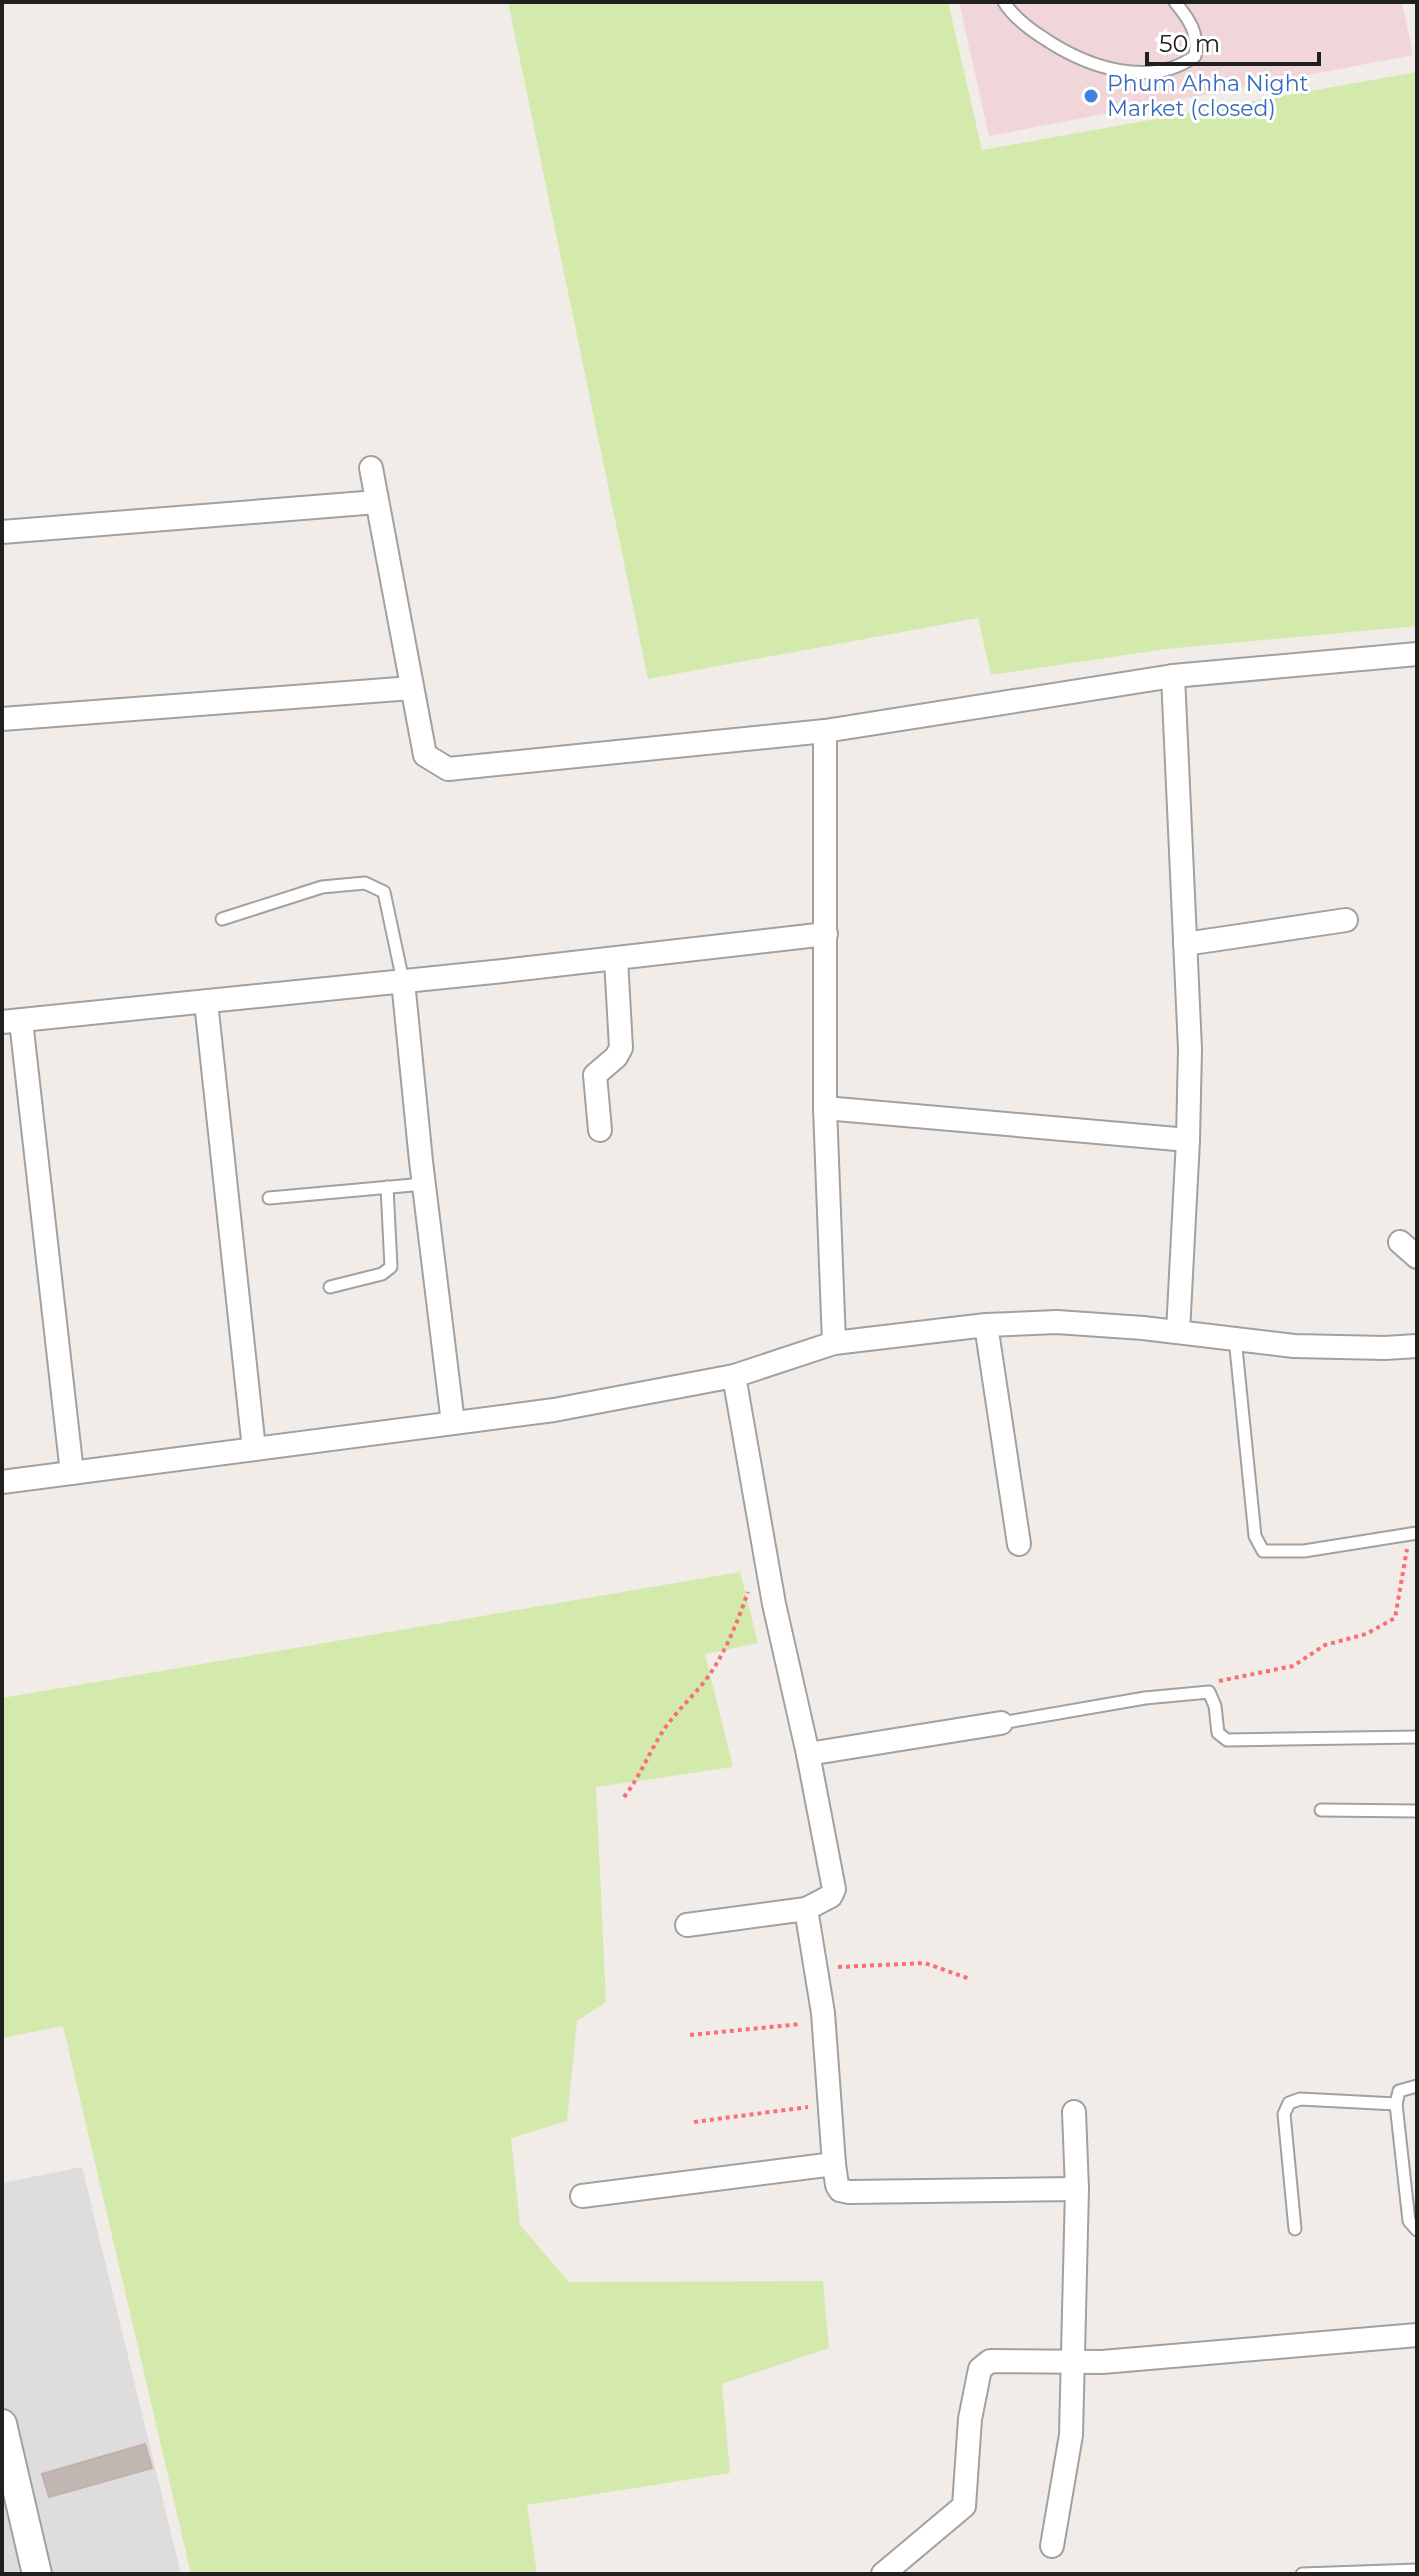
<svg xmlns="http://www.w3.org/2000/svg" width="1419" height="2576" viewBox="0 0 1419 2576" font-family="Montserrat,sans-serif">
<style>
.residential{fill:#dedddd}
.commercial{fill:#f1d6d9}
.grass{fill:#d4eaad}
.building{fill:#c1b7b3;stroke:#c2b0a9;stroke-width:2}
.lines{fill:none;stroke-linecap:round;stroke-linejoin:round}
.service-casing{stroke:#a1a1a1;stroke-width:15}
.minor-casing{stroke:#a1a1a1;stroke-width:26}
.tertiary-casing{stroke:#a1a1a1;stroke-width:32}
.path{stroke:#f96f75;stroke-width:4;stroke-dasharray:4 4;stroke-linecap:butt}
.service{stroke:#fff;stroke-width:11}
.minor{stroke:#fff;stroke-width:22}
.tertiary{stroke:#fff;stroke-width:28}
.shop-dot{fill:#3f7fe0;stroke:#fff;stroke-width:3}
.labels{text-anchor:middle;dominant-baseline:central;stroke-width:6;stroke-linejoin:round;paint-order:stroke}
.shop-label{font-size:22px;fill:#366cbe;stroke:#fff;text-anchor:start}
</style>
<rect width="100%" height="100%" fill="#f1ece7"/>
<polygon class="residential" points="82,2167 181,2574 2,2574 2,2183"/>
<polygon class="commercial" points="959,2 1402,2 1413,55 989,136"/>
<g class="grass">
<polygon points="508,2 948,2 982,150 1417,72 1417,626 1166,649 991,675 978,618 648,679"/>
<polygon points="740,1572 758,1643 705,1654 733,1767 596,1787 606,2002 577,2021 567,2121 511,2138 520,2225 569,2282 823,2281 829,2348 722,2384 730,2473 527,2505 537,2574 191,2574 63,2026 2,2038 2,1698"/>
</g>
<polygon class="building" points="145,2444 152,2468 49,2497 42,2474"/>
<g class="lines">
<g class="service-casing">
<g id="service">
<path d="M1004,2C1014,18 1029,29 1045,39C1087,67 1150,89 1195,56C1199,33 1189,19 1175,2"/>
<polyline points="222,919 322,887 365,883 384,892 403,981"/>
<polyline points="269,1198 424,1184"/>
<polyline points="330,1287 382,1274 391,1267 387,1187"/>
<polyline points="1235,1338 1255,1536 1263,1551 1304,1551 1417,1533"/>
<polyline points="1001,1723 1145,1698 1209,1692 1215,1706 1218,1733 1227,1740 1417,1737"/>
<polyline points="1321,1810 1417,1811"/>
<polyline points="1417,2086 1399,2091 1396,2104 1409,2221 1417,2230"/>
<polyline points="1295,2229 1284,2114 1289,2103 1300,2099 1396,2104"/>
<polyline points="1302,2574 1417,2570"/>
</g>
</g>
<g class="minor-casing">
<g id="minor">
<polyline points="371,468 425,755 448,769 825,731 1173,676 1417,654"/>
<polyline points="2,532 377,502"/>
<polyline points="1173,676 1190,1049 1188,1140 1178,1332"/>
<polyline points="2,719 412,688"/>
<polyline points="825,731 825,1108 834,1343"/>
<polyline points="1185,944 1346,920"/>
<polyline points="403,981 421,1161 453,1423"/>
<polyline points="206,1002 254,1449"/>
<polyline points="21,1021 72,1473"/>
<polyline points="2,1022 503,971 826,934"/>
<polyline points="825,1108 1188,1140"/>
<polyline points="600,1130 595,1075 616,1057 621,1048 616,959"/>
<polyline points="1400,1242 1417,1257"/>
<polyline points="986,1325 1019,1544"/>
<polyline points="734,1376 774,1604 808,1754"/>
<polyline points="2,1482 554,1410 734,1376 834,1343 986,1325 1057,1322 1143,1328 1294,1346 1385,1348 1417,1346"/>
<polyline points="806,1909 831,1896 834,1889 808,1754 1001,1723"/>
<polyline points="687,1925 806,1909 823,2013 834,2164"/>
<polyline points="582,2196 834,2164 837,2185 840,2190 849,2192 1077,2189"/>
<polyline points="1052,2546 1071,2435 1077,2189 1074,2112"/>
<polyline points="883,2574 964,2506 970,2419 980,2369 990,2361 1102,2362 1417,2335"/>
</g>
</g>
<g class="tertiary-casing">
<polyline id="tertiary" points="2,2424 37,2574"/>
</g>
<g class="path">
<polyline points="1219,1681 1293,1666 1325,1645 1366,1634 1395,1618 1407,1549"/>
<path d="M624,1797C641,1775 650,1750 665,1728C677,1711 692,1697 705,1681C725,1654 737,1623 748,1592"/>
<polyline points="838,1967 925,1963 970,1979"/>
<polyline points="690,2035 801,2024"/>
<polyline points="694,2122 808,2107"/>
</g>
<use href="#service" class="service"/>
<use href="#minor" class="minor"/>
<use href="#tertiary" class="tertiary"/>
</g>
<circle class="shop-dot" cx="1091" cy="96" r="8"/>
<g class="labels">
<g class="shop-label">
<text x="1107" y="83">Phum Ahha Night<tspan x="1107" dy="25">Market (closed)</tspan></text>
</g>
</g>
<rect width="1419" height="2576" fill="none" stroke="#202020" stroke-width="8"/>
<path d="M1147 52v12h172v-12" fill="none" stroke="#202020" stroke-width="4"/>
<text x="1159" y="52" font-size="24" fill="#202020" stroke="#ffffff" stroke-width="6" paint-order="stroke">50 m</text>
</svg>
